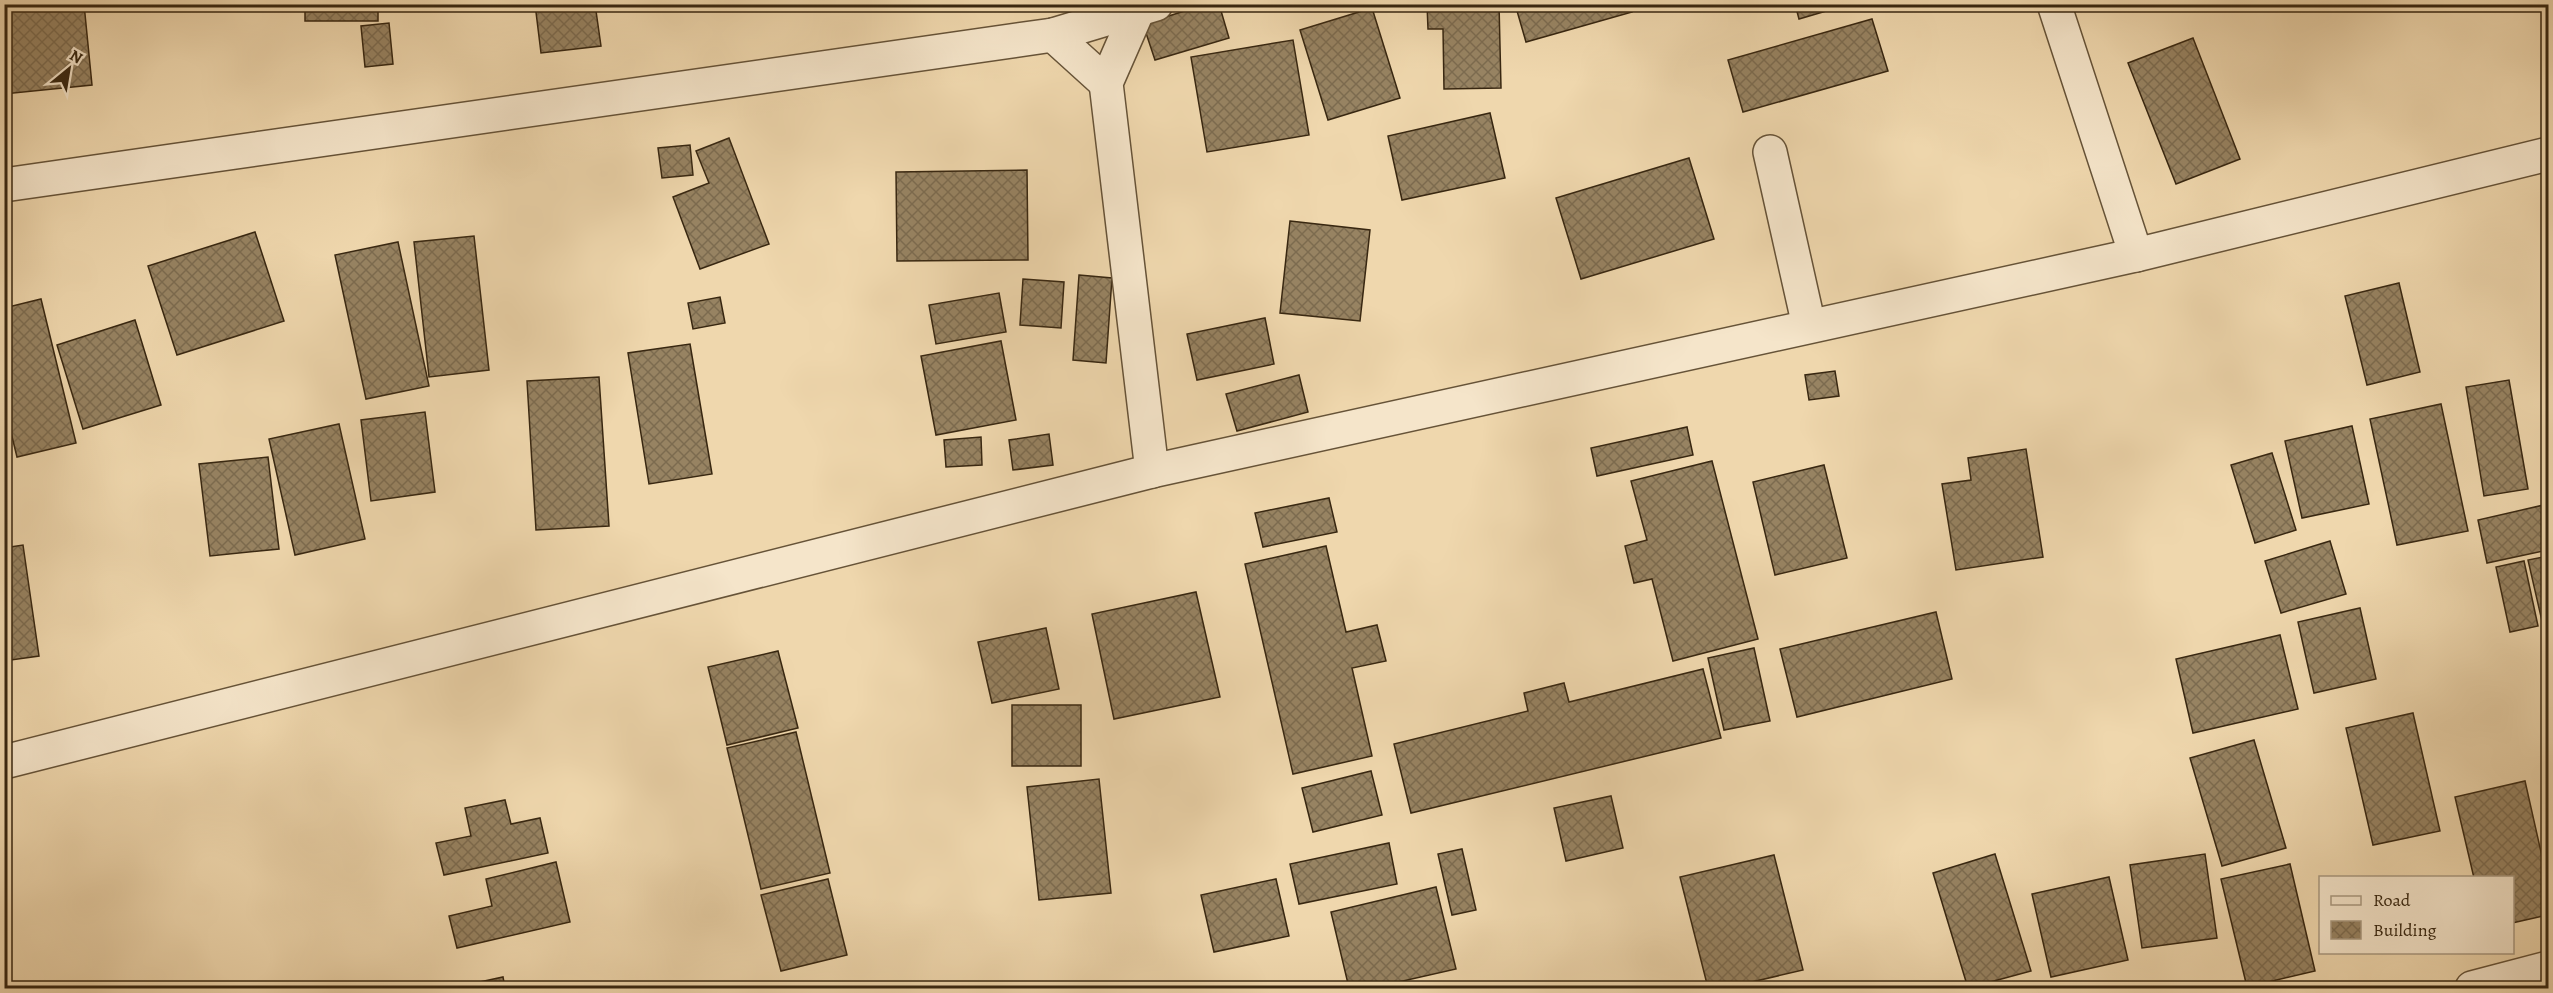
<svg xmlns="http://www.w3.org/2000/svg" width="2553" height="993" viewBox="0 0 2553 993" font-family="Alegreya,serif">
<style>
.building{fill:url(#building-cross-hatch);stroke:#382711;stroke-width:1.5}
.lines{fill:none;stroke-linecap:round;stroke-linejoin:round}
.minor-casing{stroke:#665338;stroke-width:36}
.minor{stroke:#f5e5ca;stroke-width:33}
</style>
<defs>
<pattern id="building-cross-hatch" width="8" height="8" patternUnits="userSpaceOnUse" patternTransform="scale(1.5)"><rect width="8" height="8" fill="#978362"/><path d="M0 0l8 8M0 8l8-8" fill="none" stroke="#7c6b4f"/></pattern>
</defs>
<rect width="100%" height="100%" fill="#efd7ad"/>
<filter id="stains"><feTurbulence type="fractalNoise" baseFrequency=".00333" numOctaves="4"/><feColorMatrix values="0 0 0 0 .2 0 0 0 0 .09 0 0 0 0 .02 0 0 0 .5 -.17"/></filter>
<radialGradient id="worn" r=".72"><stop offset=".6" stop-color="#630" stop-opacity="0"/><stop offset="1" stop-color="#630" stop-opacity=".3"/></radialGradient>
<g class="building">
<polygon points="4,4 84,4 92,85 4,94"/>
<rect x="305" y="4" width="73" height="17"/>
<polygon points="419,4 474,4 474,6 419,11"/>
<polygon points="535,4 595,4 601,46 541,53"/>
<polygon points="1207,4 1219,4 1229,38 1155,60 1143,24"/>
<polygon points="1427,4 1499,4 1501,88 1444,89 1443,29 1428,29"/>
<polygon points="1515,4 1630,4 1632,12 1526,42"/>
<polygon points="1795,4 1850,4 1799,19"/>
<polygon points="1372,8 1400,98 1328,120 1300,30"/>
<polygon points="1872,19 1888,71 1743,112 1728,60"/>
<polygon points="389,23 393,64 365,67 361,26"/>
<polygon points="2193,38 2240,159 2176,184 2128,63"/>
<polygon points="1293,40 1309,135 1207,152 1191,57"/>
<polygon points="1490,113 1505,178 1402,200 1388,136"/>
<polygon points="729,138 769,244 700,269 673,197 709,183 696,151"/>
<polygon points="690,145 693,175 662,178 658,148"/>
<polygon points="1689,158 1714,239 1581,279 1556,198"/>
<polygon points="1027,170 1028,260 897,261 896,172"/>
<polygon points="1290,221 1370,230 1360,321 1280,313"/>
<polygon points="255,232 284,321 177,355 148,266"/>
<polygon points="474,236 489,370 429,377 414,242"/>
<polygon points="398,242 429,386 366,399 335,255"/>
<polygon points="1079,275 1112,278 1106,363 1073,360"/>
<polygon points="1023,279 1064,282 1061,328 1020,325"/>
<polygon points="2399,283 2420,372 2367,385 2345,296"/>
<polygon points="999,293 1006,332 936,344 929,305"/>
<polygon points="720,297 725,323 693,329 688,303"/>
<polygon points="41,299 76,443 17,457 4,404 4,308"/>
<polygon points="1265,318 1274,364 1197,380 1187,334"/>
<polygon points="135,320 161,405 83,429 57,345"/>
<polygon points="1001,341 1016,420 936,435 921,356"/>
<polygon points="690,344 712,474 649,484 628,353"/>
<polygon points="1835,371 1839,396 1809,400 1805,375"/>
<polygon points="1299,375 1308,412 1237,431 1226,394"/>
<polygon points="599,377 609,526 536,530 527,381"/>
<polygon points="2509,380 2528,489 2484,496 2466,387"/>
<polygon points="2441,404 2468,531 2397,545 2370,419"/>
<polygon points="425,412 435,492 371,501 361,420"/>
<polygon points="339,424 365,539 295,555 269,439"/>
<polygon points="2352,426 2369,504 2302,518 2285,441"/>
<polygon points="1687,427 1693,455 1597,476 1591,448"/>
<polygon points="1049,434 1053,465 1013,470 1009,440"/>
<polygon points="981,437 982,465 946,467 944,440"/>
<polygon points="2026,449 2043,557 1956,570 1942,484 1971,480 1968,458"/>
<polygon points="2272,453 2296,530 2255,543 2231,465"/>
<polygon points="268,457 279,549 210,556 199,464"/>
<polygon points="1712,461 1758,639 1673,661 1652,579 1634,583 1625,546 1647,540 1631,481"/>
<polygon points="1824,465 1847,558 1775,575 1753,482"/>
<polygon points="1329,498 1337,532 1263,547 1255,513"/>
<polygon points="2548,504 2548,550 2487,563 2478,520"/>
<polygon points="2330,541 2346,594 2281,613 2265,561"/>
<polygon points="23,545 39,656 4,661 4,548"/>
<polygon points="1326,546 1346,632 1377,625 1386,661 1352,668 1372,756 1293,774 1245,564"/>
<polygon points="2548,556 2548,629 2544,630 2528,560"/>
<polygon points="2524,561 2538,626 2510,632 2496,567"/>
<polygon points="1196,592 1220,697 1114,719 1092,614"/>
<polygon points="2360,608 2376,679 2314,693 2298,622"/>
<polygon points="1936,612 1952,679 1797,717 1780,649"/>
<polygon points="1046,628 1059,689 992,703 978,642"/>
<polygon points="2280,635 2298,709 2193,733 2176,659"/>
<polygon points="1754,648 1770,721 1724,730 1708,658"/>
<polygon points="778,651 798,728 727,745 708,667"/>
<polygon points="1703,669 1721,738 1411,813 1394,744 1528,711 1524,693 1564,683 1569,702"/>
<rect x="1012" y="705" width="69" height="61"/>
<polygon points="2413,713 2440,831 2373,845 2346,728"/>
<polygon points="796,732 830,873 761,889 727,748"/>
<polygon points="2254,740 2286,848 2222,866 2190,758"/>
<polygon points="1371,771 1382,815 1313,832 1302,788"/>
<polygon points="1099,779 1111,893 1039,900 1027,787"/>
<polygon points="2525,781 2548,883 2548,915 2512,923 2512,878 2474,878 2455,797"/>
<polygon points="1611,796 1623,848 1566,861 1554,808"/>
<polygon points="505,800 511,824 540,818 548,853 444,875 436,843 471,836 465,808"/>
<polygon points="1389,843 1397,884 1299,904 1290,864"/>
<polygon points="1462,849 1476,910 1452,915 1438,854"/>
<polygon points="1995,854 2031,971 1968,988 1933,873"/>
<polygon points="2205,854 2217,938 2142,948 2130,865"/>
<polygon points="1774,855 1803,970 1726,988 1708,988 1680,877"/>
<polygon points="556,862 570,922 457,948 449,916 492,906 486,879"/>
<polygon points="2290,864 2315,971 2247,987 2221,879"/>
<polygon points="2109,877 2128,960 2051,977 2032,894"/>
<polygon points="828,879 847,955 781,971 761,895"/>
<polygon points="1276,879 1289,936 1214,952 1201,895"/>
<polygon points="1436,887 1456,969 1372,988 1349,988 1331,912"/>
<polygon points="503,977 505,988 458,988 457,987"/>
</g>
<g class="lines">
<g class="minor-casing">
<g id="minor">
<polyline points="2054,4 2136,255"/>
<polyline points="1138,10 1106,83 1152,471"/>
<polyline points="1053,35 1106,83"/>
<polyline points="1770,152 1809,326"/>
<polyline points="4,185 1053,35 1156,4"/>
<polyline points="4,762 1152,471 2136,255 2548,154"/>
<polyline points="2472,988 2548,968"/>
</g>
</g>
<use href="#minor" class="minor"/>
</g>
<rect width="2553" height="993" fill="none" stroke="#efd7ad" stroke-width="24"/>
<rect x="6" y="6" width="2541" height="981" fill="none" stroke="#382711" stroke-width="3"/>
<rect x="12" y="12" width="2529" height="969" fill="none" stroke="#382711" stroke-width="1.5"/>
<rect x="2319" y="876" width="195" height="78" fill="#f5e5ca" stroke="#a99980" stroke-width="1.5"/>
<rect x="2331" y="896" width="30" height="9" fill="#f5e5ca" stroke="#a99980" stroke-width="1.5"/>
<text x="2373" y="906" font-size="18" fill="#382711">Road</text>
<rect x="2331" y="921" width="30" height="18" fill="url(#building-cross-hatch)" stroke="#a99980" stroke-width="1.5"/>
<text x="2373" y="936" font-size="18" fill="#382711">Building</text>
<g transform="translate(69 69) rotate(30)" stroke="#f5e5ca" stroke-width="4.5" paint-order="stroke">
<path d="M0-4.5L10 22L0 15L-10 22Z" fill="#382711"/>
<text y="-9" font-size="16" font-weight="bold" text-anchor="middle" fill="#382711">N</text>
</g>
<rect width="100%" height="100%" filter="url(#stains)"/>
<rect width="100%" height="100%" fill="url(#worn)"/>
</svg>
